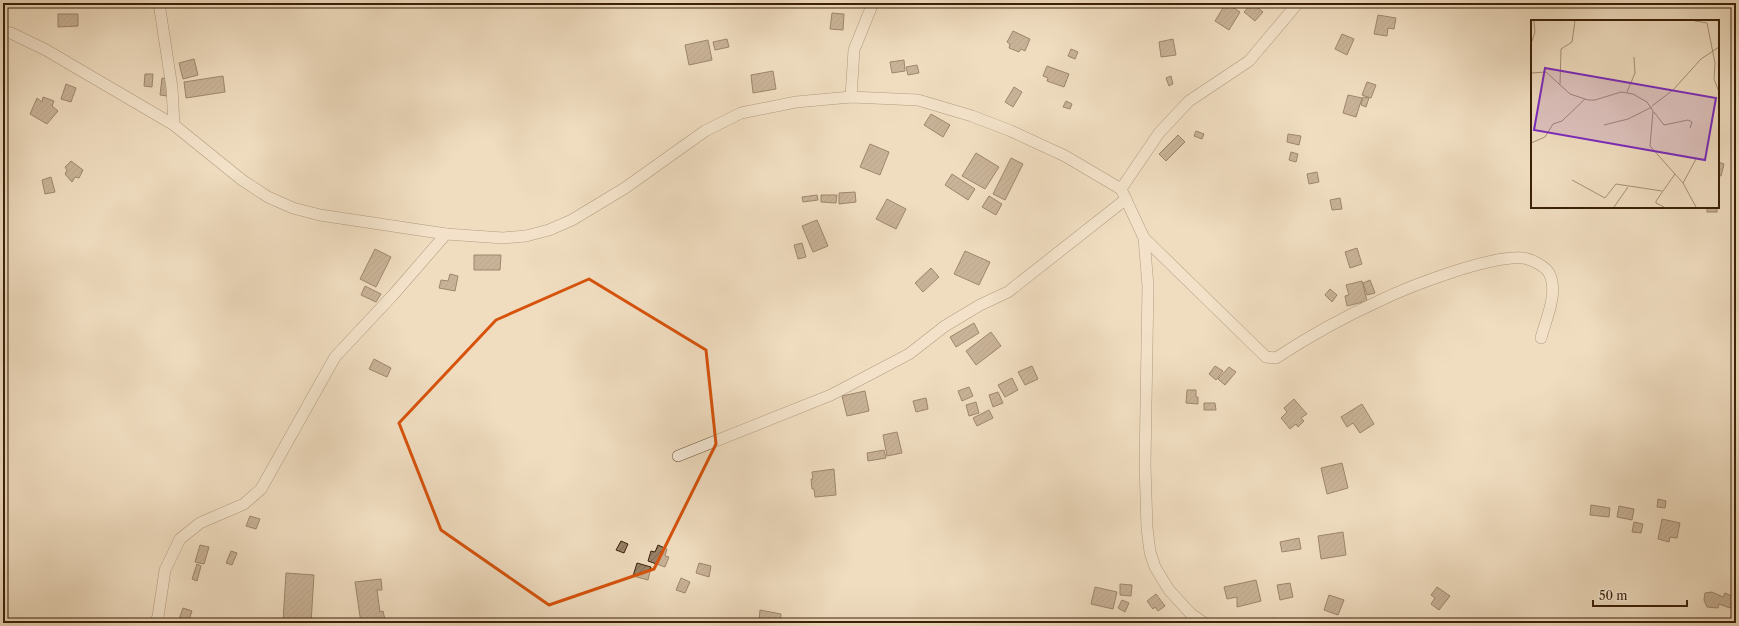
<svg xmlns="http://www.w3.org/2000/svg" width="1739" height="626" viewBox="0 0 1739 626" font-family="'Libre Caslon Text',serif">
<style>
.building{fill:url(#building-hatch);stroke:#3a2008}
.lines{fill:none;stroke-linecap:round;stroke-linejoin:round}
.minor-casing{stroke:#684f36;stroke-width:12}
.minor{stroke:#f5e9d6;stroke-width:11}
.marked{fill:none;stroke:#d7530c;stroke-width:3;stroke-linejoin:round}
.inset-road{fill:none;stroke:#a79176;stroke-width:1}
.view{fill:#7b2cbf;fill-opacity:0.15;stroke:#7b2cbf;stroke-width:2}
.inset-edge{fill:none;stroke:#3a2008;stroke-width:2}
</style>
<defs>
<pattern id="building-hatch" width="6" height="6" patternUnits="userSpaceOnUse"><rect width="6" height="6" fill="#998268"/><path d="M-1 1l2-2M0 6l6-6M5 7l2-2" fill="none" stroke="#7e6a54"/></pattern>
</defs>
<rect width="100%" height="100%" fill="#f0ddc0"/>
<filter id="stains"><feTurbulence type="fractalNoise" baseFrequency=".005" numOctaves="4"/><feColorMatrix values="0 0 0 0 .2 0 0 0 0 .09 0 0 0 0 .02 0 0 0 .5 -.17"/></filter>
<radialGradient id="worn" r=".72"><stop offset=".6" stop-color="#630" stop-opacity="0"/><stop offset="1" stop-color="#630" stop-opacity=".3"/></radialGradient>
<g class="building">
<polygon points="1226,3 1240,12 1229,30 1215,21"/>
<polygon points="1252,3 1263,12 1255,21 1244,12"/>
<polygon points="832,13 844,14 843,30 830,29"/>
<polygon points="58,14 78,14 78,26 58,27"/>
<polygon points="1378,15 1396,18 1394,29 1388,28 1387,36 1374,34"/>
<polygon points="1013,31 1030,39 1025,51 1021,49 1019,52 1009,48 1010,44 1007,42"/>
<polygon points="1342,34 1354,39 1347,55 1335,49"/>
<polygon points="727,39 729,47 715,50 713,42"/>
<polygon points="1173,39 1176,55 1161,57 1159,42"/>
<polygon points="708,40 712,60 689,65 685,45"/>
<polygon points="1071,49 1078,52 1075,59 1068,56"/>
<polygon points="194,59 198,75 183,79 179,63"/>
<polygon points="904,60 905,71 892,73 890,62"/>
<polygon points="917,65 919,73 908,75 906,67"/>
<polygon points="1047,66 1069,74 1064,87 1047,81 1048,78 1043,76"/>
<polygon points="773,71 776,89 753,93 751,75"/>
<polygon points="145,74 153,74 152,87 144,86"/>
<polygon points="223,76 225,92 186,98 184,82"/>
<polygon points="1171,76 1173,84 1169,86 1166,78"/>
<polygon points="162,78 170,79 167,96 160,95"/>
<polygon points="1367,82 1376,85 1371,98 1362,95"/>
<polygon points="66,84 76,88 71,102 61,99"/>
<polygon points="1014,87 1022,92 1013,107 1005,102"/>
<polygon points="1348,95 1362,98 1356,117 1343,113"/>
<polygon points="43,97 54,101 52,106 58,111 47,124 30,114 37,98 42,102"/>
<polygon points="1363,97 1369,98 1366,107 1361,105"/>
<polygon points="1066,101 1072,104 1070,109 1063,107"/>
<polygon points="931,114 950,125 943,137 924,125"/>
<polygon points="1196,131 1204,134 1202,139 1194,136"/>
<polygon points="1288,134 1301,136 1299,145 1287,142"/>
<polygon points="1178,135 1185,142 1166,161 1159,154"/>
<polygon points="870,144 889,152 880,175 860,167"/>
<polygon points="1291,152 1298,154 1296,162 1289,160"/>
<polygon points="976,153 999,167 985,189 962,176"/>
<polygon points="1011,158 1023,164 1005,200 993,194"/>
<polygon points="71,161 83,170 79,178 75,177 72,182 65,174 67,170 65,167"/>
<polygon points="1718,162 1724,164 1721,176 1718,175"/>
<polygon points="1317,172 1319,182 1309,184 1307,174"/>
<polygon points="952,174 975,189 968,200 945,185"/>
<polygon points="51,177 55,192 45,194 42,180"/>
<polygon points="855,192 856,202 839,204 839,193"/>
<polygon points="817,195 818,200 803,202 802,197"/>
<polygon points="821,195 837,195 836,203 821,202"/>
<polygon points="989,196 1002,204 996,215 982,207"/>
<polygon points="1340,198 1342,209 1332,210 1330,200"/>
<polygon points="887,199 906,209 896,229 876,219"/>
<rect x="1707" y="207" width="10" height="5"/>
<polygon points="817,220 828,246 813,252 802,226"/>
<polygon points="802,243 806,257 798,259 794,245"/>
<polygon points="1357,248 1362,264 1350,268 1345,252"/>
<polygon points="375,249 391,257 376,287 360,279"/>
<polygon points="965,251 990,262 979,285 954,274"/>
<polygon points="474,255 501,255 500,270 474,270"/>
<polygon points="931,268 939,277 923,292 915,283"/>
<polygon points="450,274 458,276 455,291 439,288 441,280 448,281"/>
<polygon points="1370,280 1375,293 1367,295 1363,283"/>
<polygon points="1362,281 1367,301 1347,306 1345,296 1349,295 1346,285"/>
<polygon points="365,286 381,294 376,302 361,295"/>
<polygon points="1330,289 1337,295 1332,302 1325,295"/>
<polygon points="974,323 979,333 956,347 950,337"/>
<polygon points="991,332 1001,346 976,365 966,351"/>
<polygon points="374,359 391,368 387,377 369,369"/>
<polygon points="1032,366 1038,379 1025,385 1018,372"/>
<polygon points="1215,366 1223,371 1216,380 1209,374"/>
<polygon points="1229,367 1236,372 1225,385 1218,379"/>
<polygon points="1012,378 1018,390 1005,397 998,385"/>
<polygon points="969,387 973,396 962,401 958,391"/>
<polygon points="1187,390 1196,390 1196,397 1198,397 1198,404 1186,403"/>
<polygon points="865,391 869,411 847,416 842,396"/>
<polygon points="998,392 1003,403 993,407 989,395"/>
<polygon points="926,398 928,409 916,412 913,401"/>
<polygon points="1294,399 1307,414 1301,418 1304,421 1298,427 1296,424 1290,429 1281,418 1287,412 1284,408"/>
<polygon points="976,402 979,413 969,416 966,405"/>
<polygon points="1204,403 1215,403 1216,410 1204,410"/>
<polygon points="1362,404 1374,424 1360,433 1353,423 1347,427 1341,417"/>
<polygon points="989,410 993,418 977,426 973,418"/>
<polygon points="897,432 902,453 887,456 883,435"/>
<polygon points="884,450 886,458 868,461 867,453"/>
<polygon points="1342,463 1348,488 1327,494 1321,468"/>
<polygon points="834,469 836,495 815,497 814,489 812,489 811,479 813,479 812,472"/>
<polygon points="1658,499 1666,501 1665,508 1657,507"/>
<polygon points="1591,505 1610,508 1609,517 1590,515"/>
<polygon points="1619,506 1634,509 1632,520 1617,517"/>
<polygon points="250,516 260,519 256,529 246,526"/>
<polygon points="1662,519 1680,523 1677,538 1670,537 1669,542 1658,539"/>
<polygon points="1634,522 1643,524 1641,533 1632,532"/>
<polygon points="1343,532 1346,555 1321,559 1318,536"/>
<polygon points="1299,538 1301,549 1282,552 1280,542"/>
<polygon points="621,541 628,544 624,553 616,550"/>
<polygon points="200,545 209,547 204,564 195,562"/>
<polygon points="658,545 667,549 665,556 669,557 665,567 648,561 651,551 655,552"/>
<polygon points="231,551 237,553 232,565 226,563"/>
<polygon points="637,563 651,567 648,580 633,576"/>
<polygon points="699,563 711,566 709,577 696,573"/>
<polygon points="197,564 201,566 197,581 192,579"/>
<polygon points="286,573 314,575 311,623 283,622"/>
<polygon points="681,578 690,582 685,593 676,590"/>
<polygon points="381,579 382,590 377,590 380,612 383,611 385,620 361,623 355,582"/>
<polygon points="1256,580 1261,601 1237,607 1237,597 1227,599 1224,587"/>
<polygon points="1290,583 1293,597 1280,600 1277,585"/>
<polygon points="1120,584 1132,585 1131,596 1120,595"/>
<polygon points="1095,587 1117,592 1113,609 1091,604"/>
<polygon points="1437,587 1450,596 1439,610 1431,604 1435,598 1431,595"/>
<polygon points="1712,592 1723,597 1725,593 1734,597 1730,608 1719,604 1718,608 1707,607 1704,600 1705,593"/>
<polygon points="1156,594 1165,606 1158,611 1155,607 1153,609 1147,601"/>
<polygon points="1329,595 1344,600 1338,615 1324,610"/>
<polygon points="1122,600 1129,603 1125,612 1118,608"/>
<polygon points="183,608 192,611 188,623 178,622"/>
<polygon points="760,610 781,614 780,623 759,621"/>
<polygon points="1276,618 1277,623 1263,623 1263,619"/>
<polygon points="1314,619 1314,623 1299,623 1299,621"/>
</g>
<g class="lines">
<g class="minor-casing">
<g id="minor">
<polyline points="159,3 172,88 174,125"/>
<polyline points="3,31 11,33 46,50 174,125 242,180 268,197 293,208 320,215 446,234 503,238 526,236 549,230 572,220 625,188 705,131 741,113 796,102 851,97 918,100 972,116 1011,131 1065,156 1121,189 1144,238 1148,286 1145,465 1147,528 1150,552 1155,567 1169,590 1191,614 1204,623"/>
<polyline points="851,97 854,50 873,3"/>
<polyline points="1121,189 1159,133 1189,101 1249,61 1298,3"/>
<path d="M1144,238L1266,357L1276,358C1308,337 1344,317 1379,301C1410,286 1490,255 1523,258C1531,259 1545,266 1549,273C1559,292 1546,319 1541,338"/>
<polyline points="678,456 831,395 909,354 945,326 980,305 1008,292 1126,199"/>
<polyline points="155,623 158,617 165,570 180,539 200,523 244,504 261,489 335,357 393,295 446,234"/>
</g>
</g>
<use href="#minor" class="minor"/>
</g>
<path d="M0 0H1739V626H0ZM589,279L706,350L716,444L654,569L549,605L441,530L399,423L496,320Z" fill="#f0ddc0" fill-opacity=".55" fill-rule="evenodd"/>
<path class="marked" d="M589,279L706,350L716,444L654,569L549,605L441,530L399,423L496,320Z"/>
<g transform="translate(1531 20)">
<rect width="188" height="188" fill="#f0ddc0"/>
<path class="inset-road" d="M164,1L176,3L184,43L183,59L188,72M0,24L4,12L3,1M0,53L15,52L39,74L57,80H64L90,72L102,74L116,82L122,91L119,126L152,163L165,187M29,64L30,29L41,22L44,1M96,72L104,53L103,37M121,86L142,70L170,39L188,27M123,92L133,105L157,100L161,102L159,108M73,105L97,99L121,87M0,123L14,117L22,104L31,101L54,79M41,160L74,178L85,164L131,171M152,163L165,139M83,187L97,167M133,187L125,183V181L144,154"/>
<path class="view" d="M14,48L185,78L174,140L3,110Z"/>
<rect width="188" height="188" class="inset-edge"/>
</g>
<rect width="1739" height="626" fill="none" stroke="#f0ddc0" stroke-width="16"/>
<rect x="4" y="4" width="1731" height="618" fill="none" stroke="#3a2008" stroke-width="2"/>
<rect x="8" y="8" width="1723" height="610" fill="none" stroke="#3a2008"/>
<path d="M1593 600v6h94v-6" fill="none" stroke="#3a2008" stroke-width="2"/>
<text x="1599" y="600" font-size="12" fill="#3a2008" stroke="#f5e9d6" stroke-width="3" paint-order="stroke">50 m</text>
<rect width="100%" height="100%" filter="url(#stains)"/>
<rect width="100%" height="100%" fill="url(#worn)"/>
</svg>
